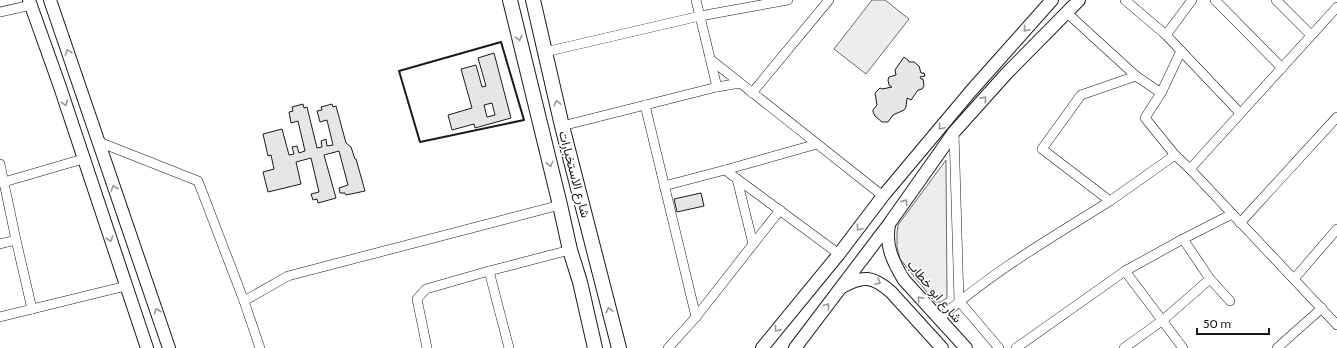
<svg xmlns="http://www.w3.org/2000/svg" width="1337" height="348" viewBox="0 0 1337 348" font-family="Cabin,Vazirmatn,sans-serif">
<style>
.built{fill:#ededed;stroke:#6a6a6a}
.building{fill:#e6e6e6;stroke:#1a1a1a;fill-rule:evenodd}
.lines{fill:none;stroke-linecap:round;stroke-linejoin:round}
.street-casing{stroke:#1a1a1a;stroke-width:10}
.secondary-casing{stroke:#1a1a1a;stroke-width:14}
.primary-casing{stroke:#1a1a1a;stroke-width:16}
.street{stroke:#fff;stroke-width:9}
.secondary{stroke:#fff;stroke-width:12}
.primary{stroke:#fff;stroke-width:14}
.wall{stroke:#1a1a1a;stroke-width:2}
.oneway{stroke:#989898}
.labels{text-anchor:middle;dominant-baseline:central;stroke-width:3;stroke-linejoin:round;paint-order:stroke}
.street-label{font-size:13px;fill:#1a1a1a;stroke:#fff}
</style>
<rect width="100%" height="100%" fill="#fff"/>
<g class="built">
<polygon points="872,0 885,0 909,19 866,74 834,49"/>
<polygon points="946,160 947,298 941,302 935,302 900,259 897,247 897,233 898,225"/>
</g>
<g class="building">
<path d="M494,53L511,118L475,128L474,124L452,130L448,115L472,108L461,69L476,65L482,87L486,86L478,58ZM492,103L495,115L487,117L484,105Z"/>
<polygon points="904,57 908,60 909,62 914,62 919,66 921,73 924,73 925,76 920,77 921,79 923,79 924,86 922,89 918,90 911,100 907,98 906,107 904,110 893,115 888,122 882,122 875,116 873,112 873,110 877,105 875,93 880,88 882,89 892,87 889,85 888,80 889,77 896,75 895,70"/>
<polygon points="303,104 304,108 307,107 317,148 322,147 321,141 326,139 327,146 333,145 327,120 320,122 317,111 322,110 321,107 332,104 333,107 336,106 346,143 351,147 355,159 356,159 365,191 346,195 345,193 340,193 339,188 348,185 339,151 324,155 336,198 318,203 317,199 313,200 311,194 319,192 311,158 296,162 301,184 268,192 263,172 274,169 271,155 268,156 263,134 282,129 289,155 294,154 292,147 297,146 299,153 305,151 298,121 291,123 289,112 293,111 292,107"/>
<polygon points="701,193 704,206 677,212 674,199"/>
</g>
<g class="lines">
<g class="street-casing">
<g id="street">
<polyline points="696,0 717,87"/>
<polyline points="1125,0 1166,35 1240,113"/>
<polyline points="1215,0 1282,68"/>
<polyline points="1276,0 1311,35"/>
<polyline points="0,12 31,5"/>
<polyline points="1066,12 1136,76 1161,93"/>
<polyline points="1166,35 1192,0"/>
<polyline points="1181,51 1161,93 1145,118 1175,155 1190,169 1337,325"/>
<polyline points="545,52 700,16 788,0"/>
<polyline points="710,59 883,196"/>
<polyline points="1136,76 1081,95 1042,149 1110,201 1175,155"/>
<polyline points="752,93 829,0"/>
<polyline points="645,105 696,317"/>
<polyline points="562,126 717,87 740,83"/>
<polyline points="954,132 959,301 999,348"/>
<polyline points="99,142 198,181 244,301 260,348"/>
<polyline points="0,164 16,240 32,309"/>
<polyline points="1190,169 1337,7"/>
<polyline points="725,170 839,254"/>
<polyline points="737,179 753,244"/>
<polyline points="4,182 83,159"/>
<polyline points="664,186 725,170 817,144"/>
<polyline points="1240,223 1337,117"/>
<polyline points="1183,239 1210,279 1230,301"/>
<polyline points="0,244 16,240"/>
<polyline points="489,271 509,348"/>
<polyline points="1125,271 1183,348"/>
<polyline points="1294,279 1337,229"/>
<polyline points="244,301 288,276 560,205"/>
<polyline points="0,317 126,286"/>
<path d="M939,319C990,273 1051,238 1110,201"/>
<polyline points="427,348 417,299 426,289 489,271 570,250"/>
<polyline points="668,348 696,317 780,210"/>
<polyline points="1016,348 1125,271 1183,239 1232,214"/>
<polyline points="1124,348 1163,320 1210,279"/>
<polyline points="1277,348 1322,308"/>
</g>
</g>
<g class="secondary-casing">
<g id="secondary">
<polyline points="29,0 59,84 147,348"/>
<polyline points="50,0 169,348"/>
<path d="M889,225C885,246 893,262 904,280L966,348"/>
<path d="M842,287C863,275 873,276 891,292L942,348"/>
<polyline points="762,348 839,254 883,196 971,91 1052,0"/>
<polyline points="795,348 889,224 954,132 1007,73 1079,0"/>
</g>
</g>
<g class="primary-casing">
<g id="primary">
<polyline points="510,0 560,205 570,250 580,282 595,348"/>
<polyline points="533,0 562,126 619,348"/>
</g>
</g>
<use href="#street" class="street"/>
<use href="#secondary" class="secondary"/>
<use href="#primary" class="primary"/>
<polygon class="wall" points="501,42 524,120 420,142 399,71"/>
</g>
<defs><path id="oneway-chevron" d="M-2-3.5L2.5 0L-2 3.5" fill="none" stroke-width="1.6" stroke-linecap="round" stroke-linejoin="round"/></defs>
<g class="oneway">
<use href="#oneway-chevron" transform="translate(1026 29) rotate(131)"/>
<use href="#oneway-chevron" transform="translate(519 38) rotate(76)"/>
<use href="#oneway-chevron" transform="translate(68 52) rotate(-109)"/>
<use href="#oneway-chevron" transform="translate(984 99) rotate(-48)"/>
<use href="#oneway-chevron" transform="translate(65 103) rotate(72)"/>
<use href="#oneway-chevron" transform="translate(557 103) rotate(-103)"/>
<use href="#oneway-chevron" transform="translate(941 127) rotate(130)"/>
<use href="#oneway-chevron" transform="translate(550 164) rotate(76)"/>
<use href="#oneway-chevron" transform="translate(114 188) rotate(-109)"/>
<use href="#oneway-chevron" transform="translate(905 202) rotate(-55)"/>
<use href="#oneway-chevron" transform="translate(859 228) rotate(127)"/>
<use href="#oneway-chevron" transform="translate(110 239) rotate(71)"/>
<use href="#oneway-chevron" transform="translate(878 282) rotate(27)"/>
<use href="#oneway-chevron" transform="translate(920 299) rotate(-131)"/>
<use href="#oneway-chevron" transform="translate(827 306) rotate(-52)"/>
<use href="#oneway-chevron" transform="translate(609 310) rotate(-104)"/>
<use href="#oneway-chevron" transform="translate(157 311) rotate(-109)"/>
<use href="#oneway-chevron" transform="translate(777 329) rotate(129)"/>
</g>
<g class="labels">
<g class="street-label">
<text transform="translate(575 174) rotate(75)">شارع الاستخبارات</text>
<text transform="translate(935 291) rotate(50)">شارع ابو خطاب</text>
</g>
</g>
<path d="M1197 328v6h72v-6" fill="none" stroke="#1a1a1a" stroke-width="2"/>
<text x="1203" y="328" font-size="12" fill="#1a1a1a" stroke="#ffffff" stroke-width="3" paint-order="stroke">50 m</text>
</svg>
